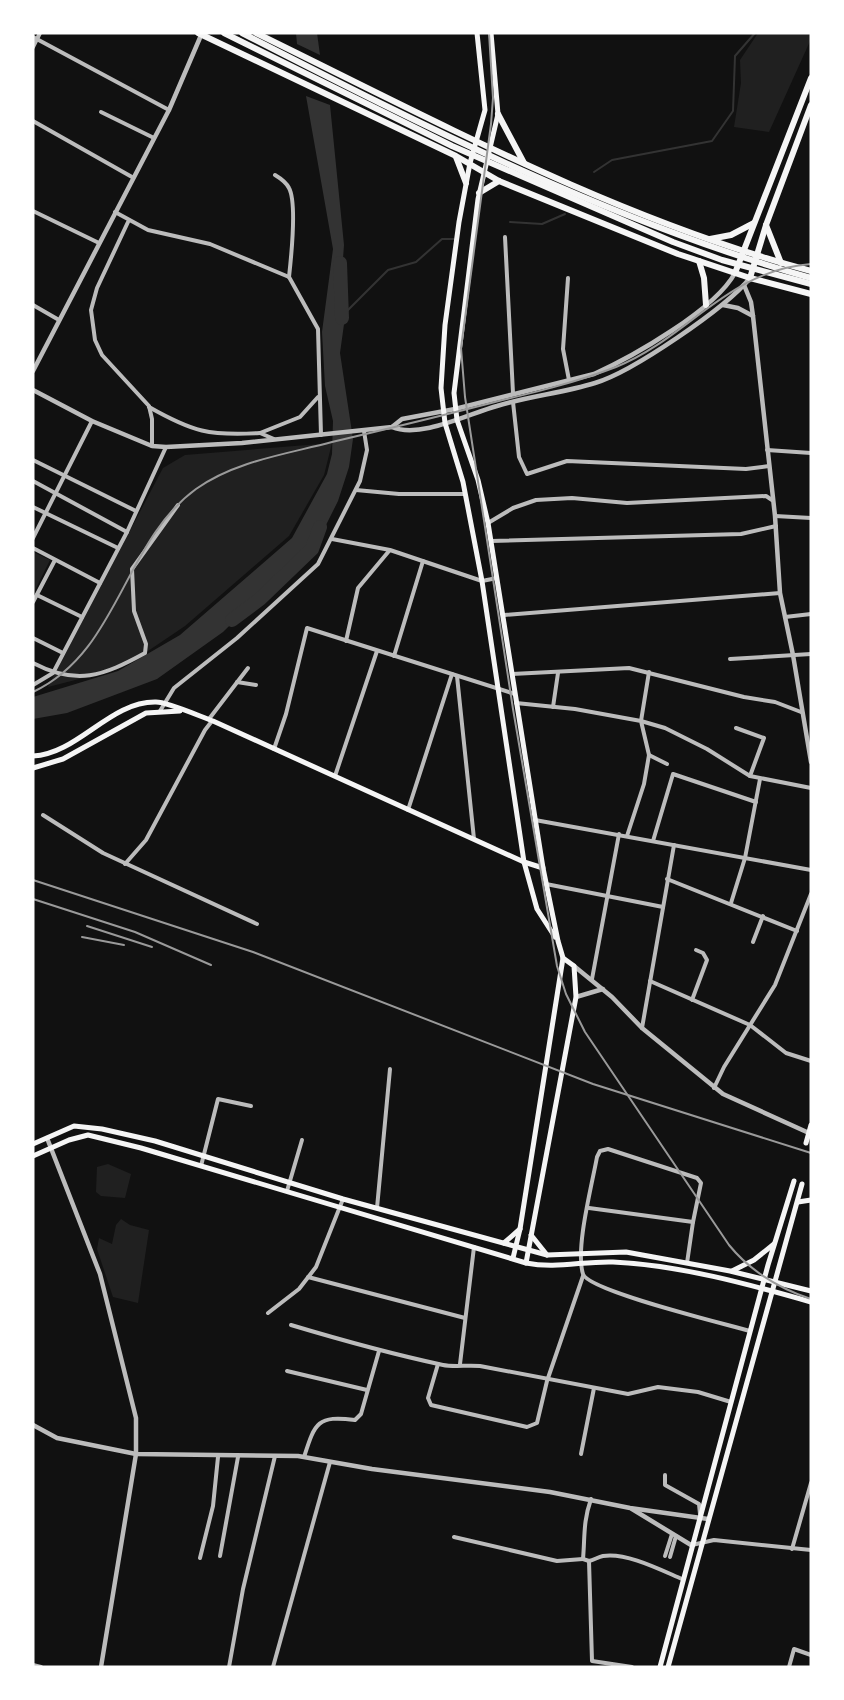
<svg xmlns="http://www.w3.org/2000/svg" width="844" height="1700" viewBox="0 0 844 1700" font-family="'Alegreya Sans',sans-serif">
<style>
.green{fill:#202020}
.water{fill:#333}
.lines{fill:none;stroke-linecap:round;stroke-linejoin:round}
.stream{stroke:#333;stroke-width:2}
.river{stroke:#333;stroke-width:14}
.minor{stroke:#bcbcbc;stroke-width:4}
.tertiary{stroke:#bcbcbc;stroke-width:4.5}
.secondary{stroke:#f5f5f5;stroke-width:5}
.primary{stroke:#f5f5f5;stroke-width:6}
.trunk{stroke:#f5f5f5;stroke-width:6}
.rail{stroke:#9a9a9a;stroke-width:2}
</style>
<rect width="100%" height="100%" fill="#111"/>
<g class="green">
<polygon points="758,33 811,33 811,39 769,132 734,127 741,83 740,60"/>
<polygon points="332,443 324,475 289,536 185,626 145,653 118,669 48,687 163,468 185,455"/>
<polygon points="33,552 50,560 33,594"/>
<polygon points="108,1164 131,1174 125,1198 101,1196 96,1192 97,1167"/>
<polygon points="121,1219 130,1225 149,1230 138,1303 113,1297 97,1249 99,1238 112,1244 116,1225"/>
</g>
<g class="water">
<polygon points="296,33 317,33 320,55 297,44"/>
<polygon points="306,96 330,105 344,245 341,286 345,317 340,353 353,439 349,467 338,501 320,537 223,632 157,679 67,713 33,719 33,697 118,671 180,635 292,538 327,474 332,454 333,421 325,386 322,332 333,249"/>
</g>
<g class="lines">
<g class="stream">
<polyline points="594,172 612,160 712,141 733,111 735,56 755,33"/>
<polyline points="510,222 542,224 565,214"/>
<polyline points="344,314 388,270 416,262 442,239 454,239"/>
</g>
<g class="river">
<polyline points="340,263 342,318"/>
<polyline points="232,620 260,599 312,549 320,527"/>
</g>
<g class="minor">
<polyline points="33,37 169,110"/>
<polyline points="33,47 40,33"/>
<polyline points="101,112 154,138"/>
<polyline points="33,121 132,177"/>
<path d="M275,175C280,178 286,182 289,188C297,203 291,259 289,277"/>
<polyline points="33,211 99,243"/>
<polyline points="115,212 148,230 210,244 289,277 318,329 321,435"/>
<polyline points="128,222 97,288 91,310 95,340 102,355 149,406 152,419 152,446"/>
<polyline points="505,237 513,393"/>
<polyline points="568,278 563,349 569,380"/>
<polyline points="33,305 59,320"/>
<polyline points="513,402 519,457 527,474 567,461 746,469 769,466"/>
<path d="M149,407C193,432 209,436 260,433"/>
<polyline points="274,439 260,433 300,417 318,397"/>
<polyline points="767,450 811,453"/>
<polyline points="33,460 136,511"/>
<polyline points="33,481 127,532"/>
<polyline points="356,490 399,494 465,494"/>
<polyline points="33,507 118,548"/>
<polyline points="775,516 811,518"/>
<polyline points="488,523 513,508 536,500 572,498 627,503 766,496 772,500"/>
<polyline points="33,538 92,421"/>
<polyline points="332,539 390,550 482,581 497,578"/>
<polyline points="491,541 741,534 776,526"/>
<polyline points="33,548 100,583"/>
<polyline points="37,595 82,617"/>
<polyline points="33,602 55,560"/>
<polyline points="504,615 780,593"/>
<polyline points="785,617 811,614"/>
<polyline points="33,638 63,653"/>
<polyline points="346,641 358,588 389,551"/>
<polyline points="394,656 423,561"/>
<polyline points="730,659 811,654"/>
<path d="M33,663C77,686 103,676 145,653L146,644L134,611L132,569L178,505"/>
<polyline points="649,672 641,721 665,728 707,749 750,776 811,788"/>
<polyline points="512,674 629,668 744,697 775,702 801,712"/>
<polyline points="457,676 474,839"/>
<polyline points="237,682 256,685"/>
<polyline points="33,685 53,673 127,532 166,447"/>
<polyline points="516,703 575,709 641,721 649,755 644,784 627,836"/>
<polyline points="553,707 558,673"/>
<polyline points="160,711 174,688 237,638 318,564 360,481 367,450 364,431"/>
<polyline points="209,719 248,668"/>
<polyline points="736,728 764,738 750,776"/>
<polyline points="274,749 286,714 307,628 515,694"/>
<polyline points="649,755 667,764"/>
<polyline points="335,776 377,651"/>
<polyline points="408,810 452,674"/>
<polyline points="43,815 103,853 257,924"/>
<polyline points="535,820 811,870"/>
<polyline points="653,841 673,774 756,802"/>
<polyline points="125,864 146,840 205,730 212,721"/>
<polyline points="667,879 797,931"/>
<polyline points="546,884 663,907"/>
<polyline points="731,903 745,858 760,779"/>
<polyline points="753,942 763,916"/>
<polyline points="592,979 619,834"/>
<polyline points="650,981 750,1025 786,1053 811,1061"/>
<polyline points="692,1000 707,960 703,953 696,950"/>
<polyline points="642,1028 674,845"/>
<polyline points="714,1088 724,1067 775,985 811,894"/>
<polyline points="201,1166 218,1099 251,1106"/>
<polyline points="287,1191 302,1140"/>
<polyline points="377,1208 390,1069"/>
<path d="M589,1208L693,1222L701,1183L697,1178L608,1149L600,1151L597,1157C592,1185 575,1249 583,1274C588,1291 726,1324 750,1331"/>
<polyline points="687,1263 693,1222"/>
<polyline points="308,1277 465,1318"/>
<polyline points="268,1313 299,1289 316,1267 343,1199"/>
<path d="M291,1325C341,1340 392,1354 443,1365C452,1367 468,1365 480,1366L628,1394L658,1387L698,1392L731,1402"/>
<polyline points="438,1364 428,1398 431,1405 527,1427 537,1423 547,1381 583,1276"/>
<polyline points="460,1364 474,1247"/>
<polyline points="287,1371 367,1390"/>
<polyline points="581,1454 594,1388"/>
<path d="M304,1457C315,1423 317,1415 355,1420L361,1414L379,1351"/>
<polyline points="665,1475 665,1485 699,1504 700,1514"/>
<path d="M591,1499C583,1522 585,1536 583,1559L589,1561C594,1560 598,1557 603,1556C626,1552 661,1570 682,1579"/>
<polyline points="454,1537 557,1561 583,1559"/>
<polyline points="692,1545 714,1540 811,1550"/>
<polyline points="792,1549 811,1483"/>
<polyline points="220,1556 238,1457"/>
<polyline points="665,1556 672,1534"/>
<polyline points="670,1557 676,1536"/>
<polyline points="200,1558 213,1506 218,1457"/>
<polyline points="589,1561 592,1661 632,1667"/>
<polyline points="33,1665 41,1667"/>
<polyline points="229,1667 243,1589 275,1456"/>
<polyline points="273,1667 330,1462"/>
<polyline points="789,1667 794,1649 811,1655"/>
</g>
<g class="tertiary">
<polyline points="744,285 751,302 753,316 775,516 780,593 793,655 811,762"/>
<polyline points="723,305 738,308 753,316"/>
<polyline points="33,371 169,110 202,33"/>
<path d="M33,390L92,421L152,446L166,447L242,443L392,427L402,419L455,409L594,374C632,357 715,310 735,273"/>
<path d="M392,427C420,439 468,414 497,406C529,396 563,393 595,383C632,372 726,308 750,278"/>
<polyline points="574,966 612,997 642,1028 723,1094 809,1133"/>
<polyline points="576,997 603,989"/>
<polyline points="47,1138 100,1274 136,1418 136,1454 101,1667"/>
<polyline points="33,1425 57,1438 136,1454 298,1456 372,1469 550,1492 630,1508 708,1519"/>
<polyline points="632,1509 691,1545"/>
</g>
<g class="secondary">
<polyline points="477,33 485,110 470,163 459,222 445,325 441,388 445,423 463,482 482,581 524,862 537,909 555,937"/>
<polyline points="491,33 498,114 478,199 454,393 457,420 478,480 488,523 543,868 558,941 563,958 574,966 576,997 526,1263"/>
<path d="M33,756C78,754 110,701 156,702C168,702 199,716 213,721L524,862L543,868"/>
<polyline points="33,768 63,759 146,713 180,711"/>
<polyline points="806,1143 811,1125"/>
<polyline points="33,1144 74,1126 102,1129 155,1141 343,1199 547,1255 626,1252 730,1271 811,1291"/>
<path d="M33,1156L69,1140L88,1135L141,1148L526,1263C556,1269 583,1261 613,1262C679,1265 748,1284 811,1302"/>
<polyline points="798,1202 811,1200"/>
<polyline points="531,1235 547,1255"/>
<polyline points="504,1243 520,1229"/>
<polyline points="513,1258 520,1229 563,958"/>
<polyline points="732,1271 754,1260 774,1244"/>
<polyline points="660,1667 768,1265 794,1181"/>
<polyline points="668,1667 802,1184"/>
</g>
<g class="primary">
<polyline points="198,33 456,156 499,181 678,254 750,278 811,294"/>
<path d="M256,33C436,121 617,219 811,271"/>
<polyline points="498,114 524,163"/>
<polyline points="456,157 466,183"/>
<polyline points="479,193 499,181"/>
<polyline points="699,261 704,278 706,305"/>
</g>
<g class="trunk">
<polyline points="224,33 452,146 673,242 722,260 811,284"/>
<path d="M242,33C425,127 612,222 811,278"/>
<polyline points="766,225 781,263"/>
<polyline points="710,239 731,235 754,223"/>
<polyline points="735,273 811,78"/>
<polyline points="750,278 766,225 811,105"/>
</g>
<g class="rail">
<path d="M489,33L493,98L491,124L461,348L465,397L513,709L557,966L566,994L585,1032L729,1245C751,1272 778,1288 811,1299"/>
<path d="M33,692C119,652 123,542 196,489C235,461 287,454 332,442C387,429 441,416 495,402C536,392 577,382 616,367C688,338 728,270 811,264"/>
<polyline points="33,880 253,952 593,1084 811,1153"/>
<polyline points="33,899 135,932 211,965"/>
<polyline points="87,926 152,947"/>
<polyline points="82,937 124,945"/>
</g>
</g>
<rect width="844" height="1700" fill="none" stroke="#ffffff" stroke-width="69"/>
</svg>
